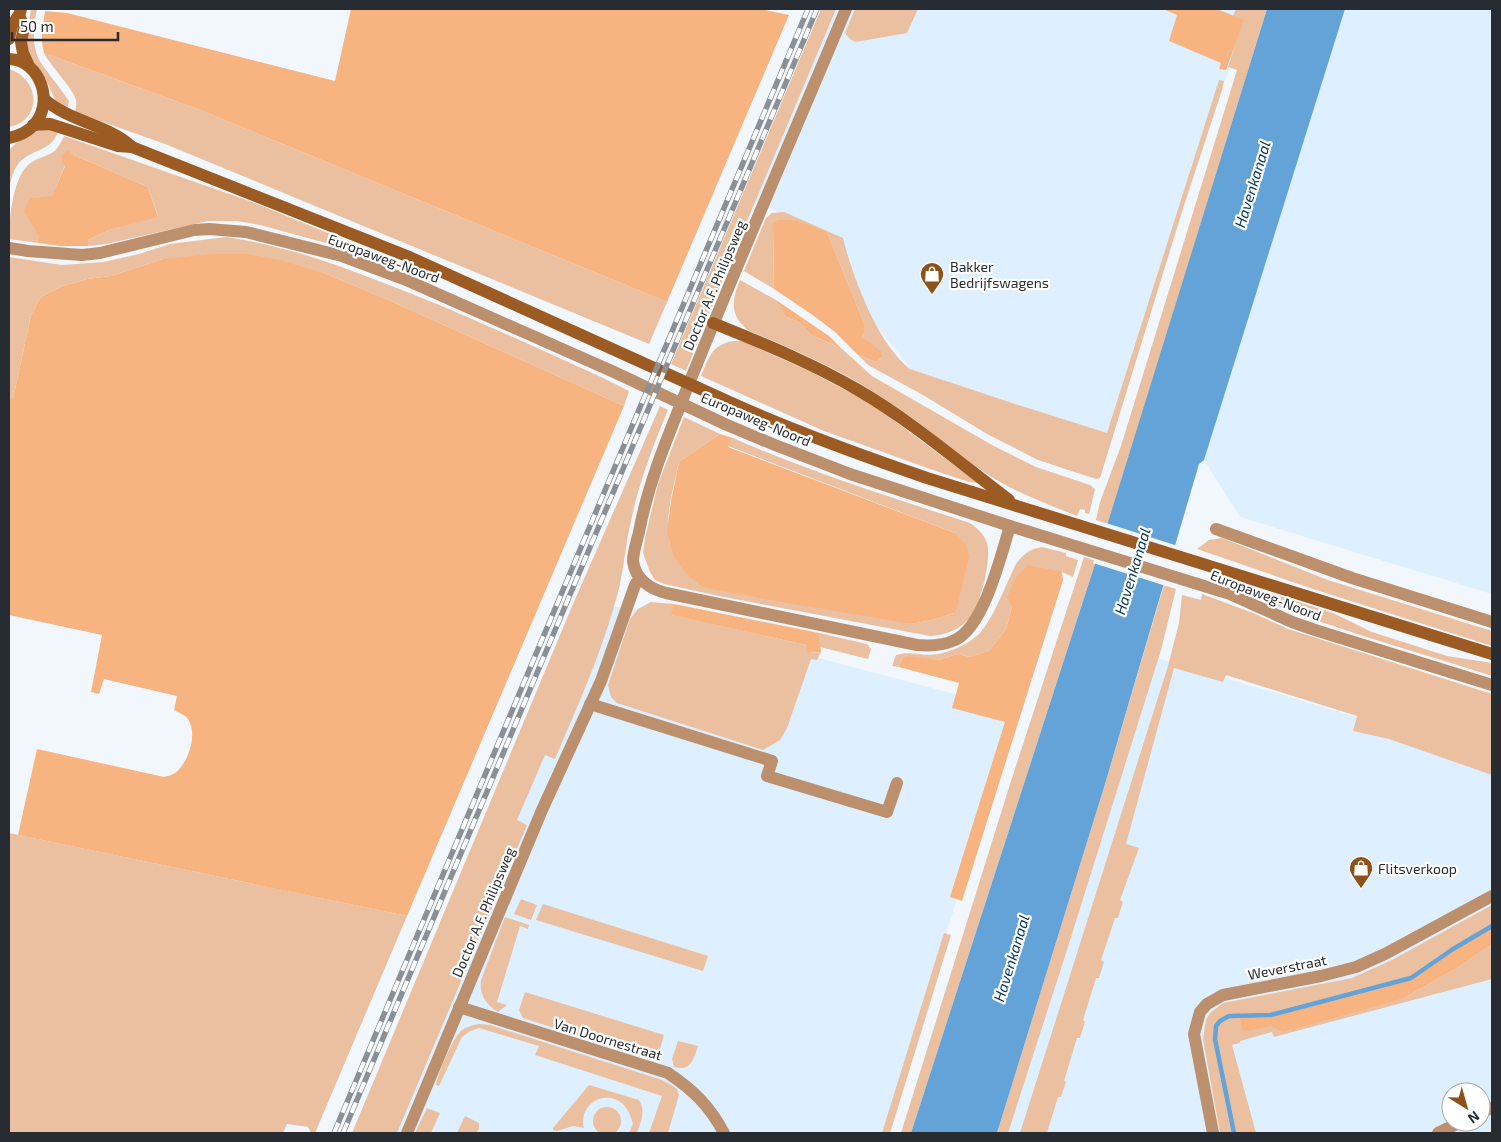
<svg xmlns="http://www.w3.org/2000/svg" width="1501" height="1142" viewBox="0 0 1501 1142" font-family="'Exo 2',sans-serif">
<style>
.built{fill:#deefff;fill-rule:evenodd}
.green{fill:#ebc0a0}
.forest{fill:#f7b481}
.water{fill:#64a3d8}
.pier{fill:#f1f7fd}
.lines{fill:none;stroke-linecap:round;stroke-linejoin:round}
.stream{stroke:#64a3d8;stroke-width:4.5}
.street{stroke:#bc8f6d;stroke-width:12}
.secondary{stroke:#9c5b22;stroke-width:12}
.rail-casing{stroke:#8a9095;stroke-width:5.5}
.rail{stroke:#fff;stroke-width:4;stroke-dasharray:11;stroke-linecap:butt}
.labels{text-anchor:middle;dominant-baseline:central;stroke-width:4.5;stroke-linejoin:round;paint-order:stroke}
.street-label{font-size:14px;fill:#262c31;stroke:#fff}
.poi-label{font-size:14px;fill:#262c31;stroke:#fff;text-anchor:start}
.water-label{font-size:15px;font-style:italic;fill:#033658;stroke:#fff}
</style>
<rect width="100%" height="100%" fill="#f1f7fd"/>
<g class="built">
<polygon points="830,9 1248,9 1110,439 911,369 867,314 845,244 750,199"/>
<polygon points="1345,9 1492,9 1492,594 1240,517 1204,460"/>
<polygon points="579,601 641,611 1015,710 885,1133 353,1133"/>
<path d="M1144,654L1492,757V1133H997ZM1451,1092H1481V1122H1451Z"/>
</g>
<g class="green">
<path d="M31,9H37C27,62 43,61 69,101L67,109L57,104L46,80L31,59L26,42Z"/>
<polygon points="821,9 836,9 730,262 686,371 671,364"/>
<polygon points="855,9 918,9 907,33 855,42 850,39 845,33"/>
<polygon points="1236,9 1267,9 1108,524 1096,520 1100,502 1121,446 1237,70 1228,67 1243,20 1233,16"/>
<path d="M44,53L200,110L667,302L649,344L165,144L75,112C76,108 77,104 76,100C73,88 51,67 44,53Z"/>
<path d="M9,69C40,79 43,120 9,127Z"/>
<path d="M1219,80L1224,81L1222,90L1184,205L1100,478L1096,479L1038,460L987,434L923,395L868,365L858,355L873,361H878L882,357L862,337L864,333V323L827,232L773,223L774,289L744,271L766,218L772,213L784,212L843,238C853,277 877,343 910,369L1015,404L1107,433Z"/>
<path d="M43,129L58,131C53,151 31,149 19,163C13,170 11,180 9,189V150C18,140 30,133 43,129Z"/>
<path d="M64,136L255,203L410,267L408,271L326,243L260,225L237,221H208L106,244L88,246V240L109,230L158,216L148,187L74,155L67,151L65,165L52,197L30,198L40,236L38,243L9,239C9,219 13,173 32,162C50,152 55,157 64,136Z"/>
<path d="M226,237C275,244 322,259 368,277C447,306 524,342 601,377L629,391L624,406L384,298L324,273L163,259L111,276L87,279L60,287L41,297L31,315L13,399H9V257L62,265L103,262L139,254L170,244Z"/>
<path d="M740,280L776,300L785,316L800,323L811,335L841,348L872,376L992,445L1036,467L1090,485L1095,489L1089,514L1085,513V510L1080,509L1077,516C1046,504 1012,491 984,472C951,450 922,423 889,402C845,372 798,351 749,331C730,316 731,302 740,280Z"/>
<path d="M733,341H742L809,371L872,404L978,483L969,482L933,470L824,431L701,376C709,358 711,345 733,341Z"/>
<path d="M660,406L668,410C653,446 639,482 631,521C625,546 624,571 617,596C602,652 578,705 555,759L545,755L517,820L527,825L397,1133H352L573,604Z"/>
<path d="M684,417L720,434L679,462C673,489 664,518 670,545L911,624L936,619L954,613L955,533L728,446L733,438C810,472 890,497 970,523C977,528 984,534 987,543C992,559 980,608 968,620C957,631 944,635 930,636L719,596L664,584L655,580L650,572L643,553L645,538L658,484Z"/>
<polygon points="1222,538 1328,580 1492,631 1492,646 1313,589 1197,549 1209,540"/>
<path d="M1042,547L1066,553V556L1078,560L1073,577L1062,572L1012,607L1006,629L990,650L970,657L958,654L938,660L902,658L899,667L892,666L896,655C912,650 923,657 938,654C953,651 969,644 980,633C994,617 1006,584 1016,564C1023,554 1030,549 1042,547Z"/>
<polygon points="1084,557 1096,561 911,1133 901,1133 1011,781"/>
<path d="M1213,575L1333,613L1372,632L1447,656L1492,663V676C1433,657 1373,640 1315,620C1280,608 1247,592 1212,581Z"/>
<polygon points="1164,585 1176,589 1161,650 1067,950 1008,1133 997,1133 1105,784"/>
<polygon points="1202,594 1253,613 1288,629 1492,694 1492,775 1389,739 1353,731 1357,716 1226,675 1223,682 1174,668 1126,844 1139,848 1120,900 1123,902 1118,918 1115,918 1101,960 1104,962 1099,978 1096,978 1083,1020 1085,1022 1080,1038 1077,1038 1064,1081 1066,1082 1061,1097 1058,1097 1047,1133 1020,1133 1168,666 1179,623 1182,595 1201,600"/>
<polygon points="651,602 674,604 672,615 806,645 809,653 821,652 817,660 811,659 787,728 780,740 763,750 617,703 611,697 608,685 630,619 638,609"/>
<polygon points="819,633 867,644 871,649 868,659 820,647"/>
<polygon points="9,833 407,916 315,1133 311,1133 308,1127 287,1124 283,1133 9,1133"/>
<polygon points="521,899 537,905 531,920 514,914"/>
<polygon points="543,904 708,956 703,971 536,920"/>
<polygon points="1492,905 1492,923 1449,949 1410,976 1387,987 1267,1018 1240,1019 1271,1026 1402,999 1457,968 1492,944 1492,979 1274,1037 1272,1032 1240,1041 1240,1043 1232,1045 1256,1133 1220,1133 1203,1039 1206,1020 1210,1013 1223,1003 1352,978 1392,960"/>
<path d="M505,917L529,925L528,929L520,926L497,1002L507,1005L498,1012C486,1005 479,994 481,980Z"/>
<polygon points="944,933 951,935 890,1133 882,1133"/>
<polygon points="525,992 664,1035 660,1049 653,1057 647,1058 523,1018 519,1010"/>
<path d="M479,1024L490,1025L662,1080L673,1086L677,1089L679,1095L668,1133H649L662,1096L535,1055L539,1046L479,1028L470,1031L462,1037L439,1086L436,1085C438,1073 452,1039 461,1031C466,1027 472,1025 479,1024Z"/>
<path d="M678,1041L698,1046C694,1059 690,1072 674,1067L672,1059Z"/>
<path d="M589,1085L639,1100C646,1112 641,1121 637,1133H629L633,1124C623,1080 576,1098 584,1128L573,1126L557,1131L553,1130V1128Z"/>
<circle cx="607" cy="1121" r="14"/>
<polygon points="427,1108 440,1113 431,1133 415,1133"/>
<polygon points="465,1116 479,1123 479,1129 476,1133 457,1133"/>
</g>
<g class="forest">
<path d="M351,9H761L789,15L667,302L200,110L44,53C40,39 43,25 45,11L67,13L335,81Z"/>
<polygon points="1163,9 1217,9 1244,20 1226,70 1219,69 1221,63 1169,41 1177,15"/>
<polygon points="67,150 74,155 148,187 158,217 109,230 88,240 88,246 61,246 38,243 39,236 24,211 30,198 52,196 65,166 61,157"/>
<polygon points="779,220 796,220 827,232 864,323 864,333 862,337 882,352 882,357 878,361 873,361 858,355 835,332 814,316 774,289 773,223"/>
<path d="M212,254H249L279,260L324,273L384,298L624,406L407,916L18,835L37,749L164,777C168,776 172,775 175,773C189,763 200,729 185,716C182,714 177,712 174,710L177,696L104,679L99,694L91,692L102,635L9,615V399H13L31,315L41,297L60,287L87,279L111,276L163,259Z"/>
<polygon points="776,300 829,336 841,348 811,335 800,323 785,316"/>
<polygon points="720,434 733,438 728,447 955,533 966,545 969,557 957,608 954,613 936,619 911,624 787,603 702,587 685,572 674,557 670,545 667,531 671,501 679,462"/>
<polygon points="1028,565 1062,572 1063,580 962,901 950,897 1005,722 952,708 959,683 899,667 902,658 908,656 938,660 958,654 970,657 990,650 1006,629 1012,607 1007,597 1017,576"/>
<polygon points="674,604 819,633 821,652 808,653 806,645 671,615"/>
<polygon points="1492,923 1492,944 1457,968 1402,999 1283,1032 1271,1026 1243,1032 1240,1018 1267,1018 1387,987 1410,976 1449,949"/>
</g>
<polygon class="water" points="1267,9 1345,9 1204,460 1199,464 1105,784 997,1133 911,1133 1096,561"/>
<polygon class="pier" points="1106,523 1178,546 1166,586 1093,563"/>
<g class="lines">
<polyline class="stream" points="1234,1133 1215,1039 1216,1026 1220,1021 1229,1016 1271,1015 1411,978 1453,949 1492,926"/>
<g class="street">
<path d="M846,9C792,138 736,266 684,396C666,441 648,484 639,532C637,541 633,552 633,561C635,579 650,589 666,593L917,645C930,646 943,646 955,640C984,627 1001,555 1010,526"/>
<polyline points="9,248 28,251 82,255 100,253 194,230 209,229 246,232 342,256 404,279 614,372 727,425 775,445 850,474 1010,526 1230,594 1292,622 1315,630 1492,685"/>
<polyline points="1216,529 1352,578 1492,622"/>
<polyline points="590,704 772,761 767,776 887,812 897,783"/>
<path d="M459,1007L668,1073C693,1090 709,1105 724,1133"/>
<polyline points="1481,1112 1492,1108"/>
<polyline points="407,1133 542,810 601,681 635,585 640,578"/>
<polyline points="1213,1133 1194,1034 1200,1012 1207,1004 1223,995 1321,976 1356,967 1385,954 1492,896"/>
<polyline points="1438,1133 1461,1122"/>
</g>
<g class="secondary">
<polyline points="19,15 24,27 21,42 23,53 29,66"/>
<polyline points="9,39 12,25 19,15 21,9"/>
<path d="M9,59C41,60 55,104 33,126C26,133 18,136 9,138"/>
<path d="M44,99C70,122 107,124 132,147"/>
<path d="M33,125L50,124L118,146L132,147L407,256L736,405C799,433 863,456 927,478L1492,654"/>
<path d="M713,323C762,343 812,363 858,390C910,420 960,463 1009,500"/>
</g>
<g class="rail-casing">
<g id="rail">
<polyline points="334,1133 808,9"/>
<polyline points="343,1133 817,9"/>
</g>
</g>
<use href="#rail" class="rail"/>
</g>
<defs>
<g id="shop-pin" transform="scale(1.25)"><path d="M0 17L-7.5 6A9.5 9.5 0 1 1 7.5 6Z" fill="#8f5117" stroke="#fff"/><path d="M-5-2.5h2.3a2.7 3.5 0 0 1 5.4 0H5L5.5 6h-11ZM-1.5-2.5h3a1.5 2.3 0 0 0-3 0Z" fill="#fff"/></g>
</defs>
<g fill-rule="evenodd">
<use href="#shop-pin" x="932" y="274"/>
<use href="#shop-pin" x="1361" y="868"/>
</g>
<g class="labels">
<g class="street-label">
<text transform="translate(384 258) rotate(20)">Europaweg-Noord</text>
<text transform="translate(714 285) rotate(-67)">Doctor A.F. Philipsweg</text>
<text transform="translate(756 419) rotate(23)">Europaweg-Noord</text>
<text transform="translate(1266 595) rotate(21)">Europaweg-Noord</text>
<text transform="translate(483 912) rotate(-67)">Doctor A.F. Philipsweg</text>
<text transform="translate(1287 967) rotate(-11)">Weverstraat</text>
<text transform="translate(608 1039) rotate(17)">Van Doornestraat</text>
</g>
<g class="poi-label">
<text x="950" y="266">Bakker<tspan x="950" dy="16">Bedrijfswagens</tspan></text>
<text x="1378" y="868">Flitsverkoop</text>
</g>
<g class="water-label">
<text transform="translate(1252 184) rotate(-73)">Havenkanaal</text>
<text transform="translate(1132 571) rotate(-73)">Havenkanaal</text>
<text transform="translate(1011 958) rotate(-73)">Havenkanaal</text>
</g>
</g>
<rect width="1501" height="1142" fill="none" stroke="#262c31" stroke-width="20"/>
<g transform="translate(1466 1107) rotate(143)"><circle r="24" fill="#ffffff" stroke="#a8abad"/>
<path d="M0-4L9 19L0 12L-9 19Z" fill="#8f5117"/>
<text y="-8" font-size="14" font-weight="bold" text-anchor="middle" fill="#262c31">N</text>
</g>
<path d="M12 32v8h106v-8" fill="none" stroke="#262c31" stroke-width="2.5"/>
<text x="20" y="32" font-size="15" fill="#262c31" stroke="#ffffff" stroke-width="4" paint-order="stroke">50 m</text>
</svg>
